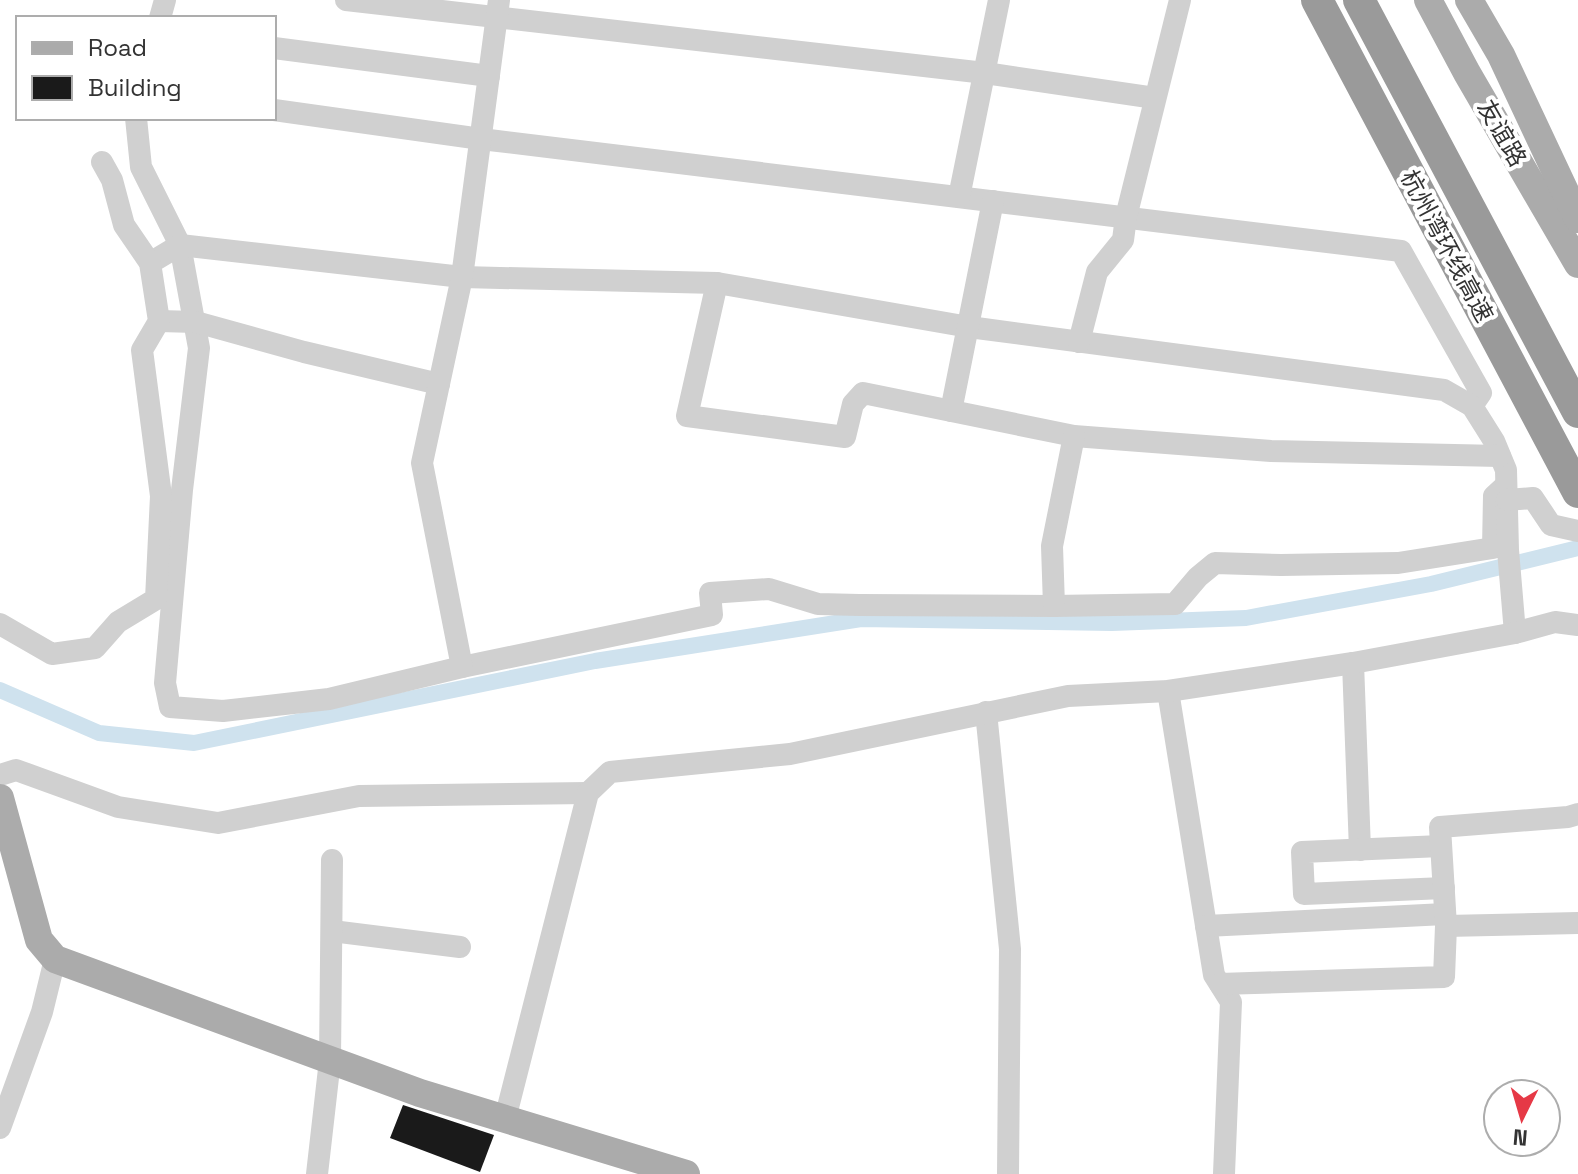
<svg xmlns="http://www.w3.org/2000/svg" width="1578" height="1174" viewBox="0 0 1578 1174" font-family="'Space Grotesk','Noto Sans SC',sans-serif">
<style>
.lines{fill:none;stroke-linecap:round;stroke-linejoin:round}
.canal{stroke:#cfe2ee;stroke-width:16}
.building{fill:#1a1a1a}
.minor{stroke:#d0d0d0;stroke-width:22}
.major{stroke:#ababab;stroke-width:28}
.highway{stroke:#9a9a9a;stroke-width:32}
.labels{text-anchor:middle;dominant-baseline:central;stroke-width:8;stroke-linejoin:round;paint-order:stroke}
.street-label{font-size:24px;fill:#333;stroke:#fff}
</style>
<rect width="100%" height="100%" fill="#fff"/>
<g class="lines">
<polyline class="canal" points="0,690 99,733 194,743 595,661 861,619 1112,623 1246,618 1431,584 1578,548"/>
</g>
<polygon class="building" points="403,1105 494,1135 480,1172 390,1138"/>
<g class="lines">
<g class="minor">
<polyline points="346,0 985,73 1155,98"/>
<polyline points="160,18 165,0"/>
<polyline points="274,48 489,76"/>
<polyline points="274,110 481,139 1401,251 1481,393 1472,406"/>
<polyline points="136,118 141,167 180,245 199,348 182,490 165,683 170,707 223,711 329,699 462,667 712,615 710,593 769,589 818,604 859,605 1054,606 1175,604 1198,577 1215,563 1281,565 1398,563 1493,548 1494,496 1506,485"/>
<polyline points="959,197 999,0"/>
<polyline points="150,263 180,245 462,277 717,283 969,327 1444,390 1472,406 1494,441 1506,470 1508,550 1515,633"/>
<polyline points="717,283 687,416 845,437 853,404 863,393 1074,436 1271,451 1500,456"/>
<polyline points="159,321 196,322 304,352 439,384"/>
<polyline points="1079,342 1097,272 1123,240 1126,217 1180,0"/>
<polyline points="951,411 993,201"/>
<polyline points="1507,500 1533,498 1551,525 1578,531"/>
<polyline points="1054,606 1052,546 1074,436"/>
<polyline points="0,624 52,654 95,648 118,622 156,599 161,496 142,350 159,321 150,263 124,225 112,180 102,162"/>
<polyline points="1353,663 1360,850"/>
<polyline points="462,667 422,463 462,277 499,0"/>
<polyline points="1168,691 1214,975 1231,1002 1224,1174"/>
<polyline points="986,712 1010,949 1008,1174"/>
<polyline points="0,775 16,770 118,807 218,823 359,796 588,793"/>
<polyline points="1441,846 1302,852 1304,894 1444,888"/>
<polyline points="1206,926 1445,914"/>
<polyline points="1446,926 1578,923"/>
<polyline points="332,931 460,947"/>
<polyline points="1220,984 1444,977 1446,926 1440,827 1568,817 1578,814"/>
<polyline points="505,1119 588,793 610,772 790,754 1068,696 1168,691 1353,663 1515,633 1555,622 1578,625"/>
<polyline points="0,1128 42,1012 55,959"/>
<polyline points="317,1174 330,1060 332,860"/>
</g>
<g class="major">
<polyline points="1428,0 1467,73 1578,264"/>
<polyline points="1469,0 1501,55 1578,219"/>
<polyline points="0,798 39,940 55,959 420,1093 686,1174"/>
</g>
<g class="highway">
<polyline points="1317,0 1578,492"/>
<polyline points="1359,0 1578,412"/>
</g>
</g>
<g class="labels">
<g class="street-label">
<text transform="translate(1502 133) rotate(60)">友谊路</text>
<text transform="translate(1447 246) rotate(62)">杭州湾环线高速</text>
</g>
</g>
<rect x="16" y="16" width="260" height="104" fill="#ffffff" stroke="#adadad" stroke-width="2"/>
<rect x="32" y="42" width="40" height="12" fill="#ababab" stroke="#adadad" stroke-width="2"/>
<text x="88" y="56" font-size="24" fill="#333333">Road</text>
<rect x="32" y="76" width="40" height="24" fill="#1a1a1a" stroke="#adadad" stroke-width="2"/>
<text x="88" y="96" font-size="24" fill="#333333">Building</text>
<g transform="translate(1522 1118) rotate(185)"><circle r="38" fill="#ffffff" stroke="#adadad" stroke-width="2"/>
<path d="M0-6L14 30L0 20L-14 30Z" fill="#e63946"/>
<text y="-12" font-size="22" font-weight="bold" text-anchor="middle" fill="#333333">N</text>
</g>
</svg>
